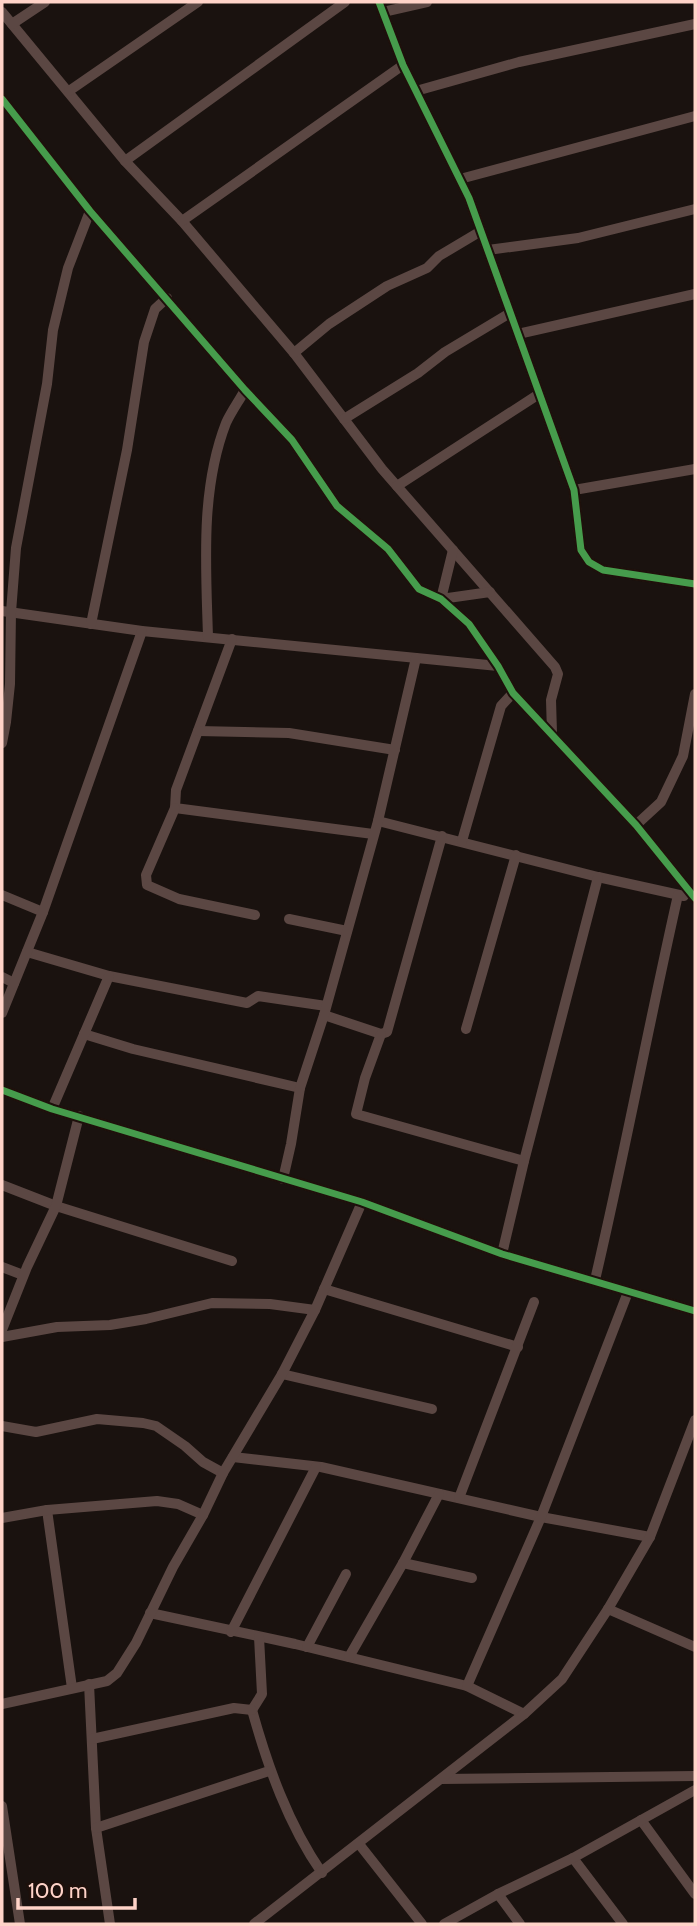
<svg xmlns="http://www.w3.org/2000/svg" width="697" height="1926" viewBox="0 0 697 1926" font-family="Cabin,sans-serif">
<style>
.lines{fill:none;stroke-linecap:round;stroke-linejoin:round}
.street{stroke:#5b4743;stroke-width:10}
.cycleway-casing{stroke:#1e100b;stroke-width:11}
.cycleway{stroke:#469c4c;stroke-width:7}
</style>
<rect width="100%" height="100%" fill="#1a120f"/>
<g class="lines">
<g class="street">
<polyline points="379,2 403,65 469,198 574,490 581,550 589,562 603,570 695,584"/>
<polyline points="2,12 125,161 182,221 294,353 382,469 555,667 558,674 551,700 552,733"/>
<polyline points="383,12 427,2"/>
<polyline points="12,24 45,2"/>
<polyline points="69,91 198,2"/>
<polyline points="416,91 519,62 695,24"/>
<polyline points="2,99 90,211 245,390 292,440 337,506 388,549 419,589 441,599 469,624 498,666 513,693 636,825 695,898"/>
<polyline points="125,161 345,2"/>
<polyline points="460,179 695,116"/>
<polyline points="182,221 403,65"/>
<polyline points="488,250 578,238 695,209"/>
<polyline points="518,334 695,294"/>
<polyline points="294,353 329,324 387,286 427,268 439,256 481,231"/>
<polyline points="344,419 418,373 445,352 510,313"/>
<polyline points="397,486 539,394"/>
<polyline points="574,490 695,469"/>
<polyline points="453,550 441,599 490,592"/>
<polyline points="2,611 142,631 498,666"/>
<polyline points="91,624 127,450 144,342 155,309 167,298"/>
<path d="M208,637C206,567 200,490 226,423C231,412 239,401 245,390"/>
<polyline points="232,639 176,790 175,808 373,834"/>
<polyline points="198,731 289,733 395,750"/>
<polyline points="2,743 6,722 10,684 11,612 16,548 47,384 53,330 68,268 90,211"/>
<polyline points="175,808 146,875 147,885 179,899 255,915"/>
<polyline points="378,821 598,877 684,896"/>
<polyline points="636,825 661,802 683,756 695,694"/>
<polyline points="462,841 501,706 513,693"/>
<polyline points="2,895 43,912"/>
<polyline points="289,919 347,931"/>
<polyline points="27,952 109,976 247,1003 258,996 326,1006"/>
<polyline points="2,977 14,983"/>
<polyline points="2,1013 43,912 142,631"/>
<polyline points="324,1015 381,1034 387,1032 442,836"/>
<polyline points="466,1029 516,855"/>
<polyline points="84,1034 133,1049 300,1088"/>
<polyline points="381,1034 365,1078 356,1114 524,1161"/>
<polyline points="2,1090 52,1109 362,1202 502,1254 695,1311"/>
<polyline points="52,1109 109,976"/>
<polyline points="283,1179 291,1144 300,1088 324,1015 378,821 416,658"/>
<polyline points="2,1185 56,1206 232,1261"/>
<polyline points="502,1254 524,1161 598,877"/>
<polyline points="2,1267 23,1275"/>
<path d="M595,1280C625,1152 649,1023 678,895"/>
<polyline points="324,1289 518,1347"/>
<polyline points="2,1330 27,1267 56,1206 79,1116"/>
<polyline points="2,1337 57,1327 110,1325 146,1319 212,1303 270,1304 315,1310"/>
<polyline points="282,1374 432,1409"/>
<polyline points="2,1426 36,1432 97,1419 143,1423 156,1426 185,1446 203,1462 223,1473"/>
<polyline points="233,1457 321,1467 541,1517 650,1537"/>
<polyline points="459,1498 534,1302"/>
<polyline points="47,1510 72,1688"/>
<polyline points="2,1518 47,1510 157,1501 178,1504 203,1515"/>
<polyline points="403,1563 472,1578"/>
<polyline points="608,1609 695,1647"/>
<polyline points="150,1613 295,1644 467,1686 524,1714"/>
<polyline points="231,1632 316,1467"/>
<polyline points="307,1647 346,1574"/>
<polyline points="349,1657 403,1563 439,1494"/>
<polyline points="89,1684 96,1828 110,1924"/>
<polyline points="467,1686 541,1517 628,1292"/>
<polyline points="2,1704 107,1681 117,1673 136,1643 173,1567 203,1515 223,1473 282,1374 315,1310 362,1202"/>
<path d="M252,1710C268,1767 288,1824 322,1873"/>
<polyline points="252,1710 262,1694 259,1637"/>
<polyline points="92,1739 234,1708 252,1710"/>
<polyline points="441,1779 695,1776"/>
<polyline points="2,1806 20,1924"/>
<polyline points="641,1820 695,1894"/>
<polyline points="96,1828 269,1771"/>
<polyline points="359,1844 422,1924"/>
<polyline points="573,1858 623,1924"/>
<polyline points="498,1894 520,1924"/>
<polyline points="254,1924 524,1714 562,1679 608,1609 650,1537 695,1420"/>
<polyline points="444,1924 498,1894 573,1858 695,1790"/>
</g>
<g class="cycleway-casing">
<g id="cycleway">
<polyline points="379,2 403,65 469,198 574,490 581,550 589,562 603,570 695,584"/>
<polyline points="2,99 90,211 245,390 292,440 337,506 388,549 419,589 441,599 469,624 498,666 513,693 636,825 695,898"/>
<polyline points="2,1090 52,1109 362,1202 502,1254 695,1311"/>
</g>
</g>
<use href="#cycleway" class="cycleway"/>
</g>
<rect width="697" height="1926" fill="none" stroke="#ffd3c8" stroke-width="7"/>
<path d="M18 1898v10h117v-10" fill="none" stroke="#ffd3c8" stroke-width="3.5"/>
<text x="28" y="1898" font-size="21" fill="#ffd3c8" stroke="#1e100b" stroke-width="5" paint-order="stroke">100 m</text>
</svg>
